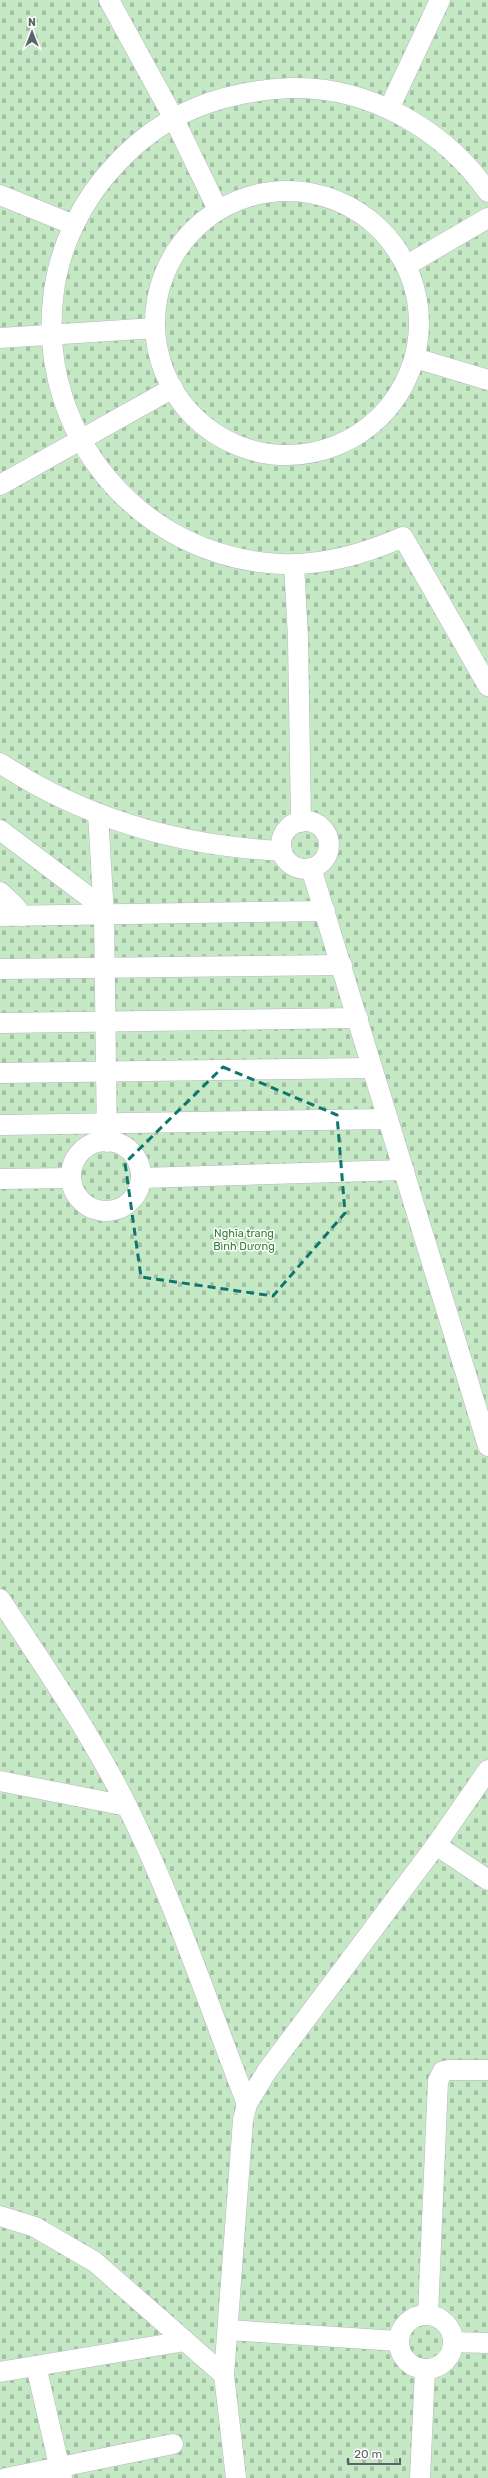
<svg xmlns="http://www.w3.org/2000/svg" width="488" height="2478" viewBox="0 0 488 2478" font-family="Rubik,sans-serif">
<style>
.cemetery{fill:url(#cemetery-stones)}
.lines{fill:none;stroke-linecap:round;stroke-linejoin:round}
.minor-casing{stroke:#b5b8bc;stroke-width:21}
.minor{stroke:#fff;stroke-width:20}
.marked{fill:none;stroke:#0f766e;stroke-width:3;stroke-dasharray:8 5;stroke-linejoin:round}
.labels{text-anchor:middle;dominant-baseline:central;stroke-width:3;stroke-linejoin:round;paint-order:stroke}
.park-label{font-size:11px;fill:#348238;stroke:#fff}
</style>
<defs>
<pattern id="cemetery-stones" width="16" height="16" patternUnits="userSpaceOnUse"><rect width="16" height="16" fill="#c5e8c5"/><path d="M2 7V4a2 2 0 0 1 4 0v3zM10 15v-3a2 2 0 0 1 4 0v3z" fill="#a3c0a4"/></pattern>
</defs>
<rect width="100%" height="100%" fill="#f1efe8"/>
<rect class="cemetery" x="0" y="0" width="488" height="2478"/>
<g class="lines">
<g class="minor-casing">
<g id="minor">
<polyline points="109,0 173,117 218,210"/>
<polyline points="389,109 440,0"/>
<circle cx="287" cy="323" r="132"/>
<path d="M488,192C444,129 368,86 291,88C223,91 165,112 118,162C82,199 58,248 53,299C38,436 142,558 281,564C324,566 364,554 403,537L488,686"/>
<polyline points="0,195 74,225"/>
<polyline points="407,265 488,218"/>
<polyline points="0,338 155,328"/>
<polyline points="415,358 488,380"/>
<polyline points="0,485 173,388"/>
<polyline points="294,564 298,638 301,822"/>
<path d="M0,763C85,819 181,846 282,851"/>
<polyline points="98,814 104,915 107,1142"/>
<circle cx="305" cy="845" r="24"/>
<polyline points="0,830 89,897 104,915"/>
<polyline points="311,868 488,1446"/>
<polyline points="0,892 14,905 22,916"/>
<polyline points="0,916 325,911"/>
<polyline points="0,969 342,965"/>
<polyline points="0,1023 358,1018"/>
<polyline points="0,1073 372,1068"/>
<polyline points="0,1125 388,1119"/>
<circle cx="106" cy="1176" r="35"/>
<polyline points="141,1178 404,1170"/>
<polyline points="0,1179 71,1178"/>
<path d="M0,1599C44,1666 90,1732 126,1804C174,1900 208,2004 247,2104"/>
<polyline points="0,1781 127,1806"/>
<polyline points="436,1845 488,1880"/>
<polyline points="0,2216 35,2227 95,2262 224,2375"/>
<polyline points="428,2314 438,2081 443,2071 449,2070 488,2070"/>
<circle cx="426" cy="2342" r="27"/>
<polyline points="228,2330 398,2341"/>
<polyline points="453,2342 488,2343"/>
<polyline points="36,2366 62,2478"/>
<polyline points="0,2372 185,2341"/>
<polyline points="6,2478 173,2444"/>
<polyline points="236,2478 224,2375 243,2120 247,2104 267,2071 436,1845 488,1770"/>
<polyline points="420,2478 425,2369"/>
</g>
</g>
<use href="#minor" class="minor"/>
</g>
<path class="marked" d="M223,1067L337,1115L345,1213L273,1296L141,1277L125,1163Z"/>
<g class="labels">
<g class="park-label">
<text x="244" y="1233">Nghĩa trang<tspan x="244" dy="13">Bình Dương</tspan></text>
</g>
</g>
<g transform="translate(32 32)" stroke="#ffffff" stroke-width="3" paint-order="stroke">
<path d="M0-3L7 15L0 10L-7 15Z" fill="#5f6368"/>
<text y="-6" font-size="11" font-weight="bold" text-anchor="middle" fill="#5f6368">N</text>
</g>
<path d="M348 2458v6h52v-6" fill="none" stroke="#5f6368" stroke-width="2"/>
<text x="354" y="2458" font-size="12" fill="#5f6368" stroke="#ffffff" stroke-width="3" paint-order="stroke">20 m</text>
</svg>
